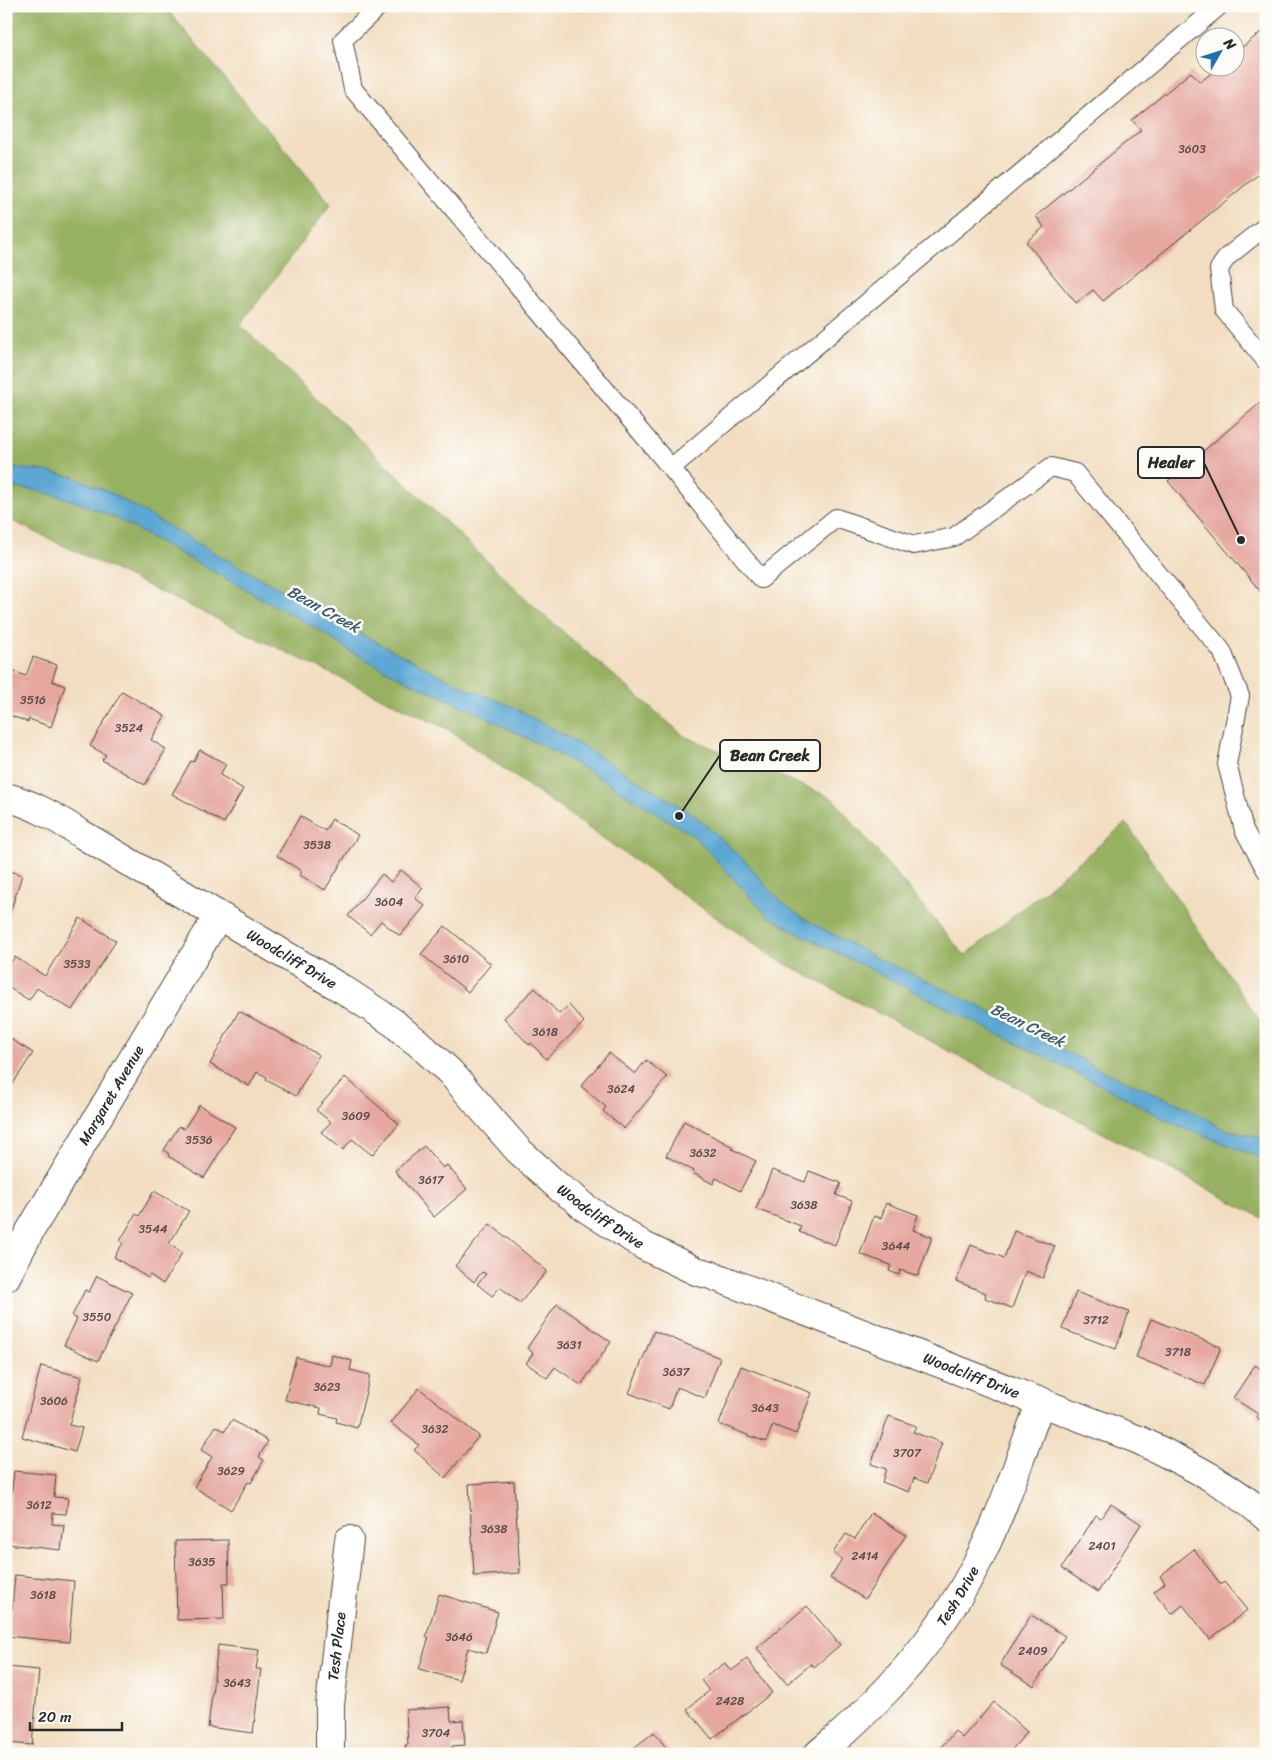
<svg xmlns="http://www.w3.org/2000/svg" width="1272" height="1760" viewBox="0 0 1272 1760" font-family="Sriracha,sans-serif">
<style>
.forest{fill:#97b162;stroke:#616e46}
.water{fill:#5ba7d4;stroke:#436980}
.building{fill:#e5a7a0}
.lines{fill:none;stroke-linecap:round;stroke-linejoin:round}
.lane-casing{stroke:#494641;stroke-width:20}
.street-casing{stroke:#494641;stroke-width:30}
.lane{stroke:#fff;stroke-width:18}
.street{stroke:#fff;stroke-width:28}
.labels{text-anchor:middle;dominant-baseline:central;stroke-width:5;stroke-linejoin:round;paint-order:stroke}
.number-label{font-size:12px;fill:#5a4a48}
.street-label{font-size:15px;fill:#2b2b2b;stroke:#fdfcf7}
.water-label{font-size:16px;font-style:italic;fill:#3e5d6f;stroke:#fdfcf7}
.leader{fill:none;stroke:#2b2b2b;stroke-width:2}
.callout-dot{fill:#2b2b2b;stroke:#fdfcf7;stroke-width:2}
.callout{fill:#fdfcf7;stroke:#2b2b2b;stroke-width:2}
.callout-label{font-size:16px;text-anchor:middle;font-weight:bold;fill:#2b2b2b}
</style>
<rect width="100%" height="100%" fill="#fdfcf7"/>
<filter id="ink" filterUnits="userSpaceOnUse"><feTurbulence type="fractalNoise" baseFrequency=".02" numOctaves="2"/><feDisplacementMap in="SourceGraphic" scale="10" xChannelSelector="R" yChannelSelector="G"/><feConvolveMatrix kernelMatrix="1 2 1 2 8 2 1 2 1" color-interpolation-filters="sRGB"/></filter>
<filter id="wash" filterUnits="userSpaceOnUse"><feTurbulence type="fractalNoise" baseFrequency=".0096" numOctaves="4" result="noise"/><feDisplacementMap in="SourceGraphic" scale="20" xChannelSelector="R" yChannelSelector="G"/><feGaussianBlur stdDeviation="1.12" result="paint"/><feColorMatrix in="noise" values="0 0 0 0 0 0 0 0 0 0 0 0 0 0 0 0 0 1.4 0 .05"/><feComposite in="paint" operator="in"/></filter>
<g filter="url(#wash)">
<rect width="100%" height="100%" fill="#f2ddc0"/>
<polygon class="forest" points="6,6 164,6 331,204 240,325 539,611 684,736 832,798 965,956 1126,823 1266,1030 1266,1220 771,956 447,729 6,518"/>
<path class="water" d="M6,468L39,470L74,477L111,493L223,558L297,598L340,616L361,634L466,688L511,706L569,738L691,813L719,837L748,864L768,888L786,906L803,918L874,957L951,992L1105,1072L1186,1107L1223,1129L1266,1139V1160L1170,1122L1128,1099L796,932L768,916L694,836L570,760L472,710L405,680L350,651L321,631L123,522C85,504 49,489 6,487Z"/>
<g id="blocks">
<g class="building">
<polygon points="1266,28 1266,168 1103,301 1093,290 1076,303 1026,242 1044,227 1036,216 1141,130 1132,120 1191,72 1200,82 1218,68 1234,68 1234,54"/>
<polygon points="1266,398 1266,598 1168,481"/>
<polygon points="33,657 57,665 52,681 65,686 51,727 29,719 28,722 6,714 7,669 26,676"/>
<polygon points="122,691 165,716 151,740 166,749 145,785 102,760 106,755 90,746"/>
<polygon points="200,750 226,764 220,775 243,789 224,823 172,794 191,761 193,762"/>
<polygon points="300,816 325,831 332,819 358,835 325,890 300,875 302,871 277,856"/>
<polygon points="6,870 22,875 8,919 6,919"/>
<polygon points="401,870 423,888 415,898 425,906 400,936 381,921 370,934 348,916 382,874 391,882"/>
<polygon points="80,918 116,941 72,1010 37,988 29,1000 6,986 6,970 15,957 45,976"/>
<polygon points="445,926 491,964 468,992 421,954"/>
<polygon points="535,988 559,1014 569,1005 584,1022 546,1059 531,1043 529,1045 504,1018"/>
<polygon points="239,1011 319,1055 296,1096 266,1079 267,1077 257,1072 249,1086 210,1064"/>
<polygon points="6,1036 33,1053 6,1094"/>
<polygon points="609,1053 635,1074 646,1060 667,1077 624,1129 603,1111 606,1107 581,1086"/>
<polygon points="345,1077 399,1124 372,1155 352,1139 343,1150 321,1132 331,1122 316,1110"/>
<polygon points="199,1105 235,1127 204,1178 168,1156 169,1154 164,1150 179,1126 184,1129"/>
<polygon points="684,1121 733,1147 732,1149 756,1161 740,1191 716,1178 713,1184 693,1173 694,1171 666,1156"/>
<polygon points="424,1146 443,1168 447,1165 467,1189 434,1217 395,1171"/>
<polygon points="772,1170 805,1182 809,1171 841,1183 836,1195 852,1201 835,1245 799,1232 801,1226 756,1209"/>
<polygon points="154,1191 189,1211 169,1244 182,1253 163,1284 150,1275 148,1278 114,1257 123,1243 120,1241 136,1214 139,1216"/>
<polygon points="886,1203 918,1215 913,1230 932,1237 918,1276 900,1270 899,1275 889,1271 891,1265 860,1254 874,1216 881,1218"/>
<polygon points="490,1224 547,1271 520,1303 500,1287 492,1296 477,1284 486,1274 482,1272 474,1282 455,1266"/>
<polygon points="1014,1231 1055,1246 1043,1278 1026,1271 1012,1308 985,1298 986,1293 956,1281 971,1245 1004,1258"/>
<polygon points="97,1276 132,1293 98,1361 64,1345 77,1319 72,1316 85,1290 89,1292"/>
<polygon points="1076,1292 1129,1312 1116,1349 1062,1329"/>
<polygon points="557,1304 611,1342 581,1385 555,1367 547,1378 526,1363 533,1353 527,1348"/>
<polygon points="1151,1319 1221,1347 1205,1385 1136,1357"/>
<polygon points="654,1331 720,1358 705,1398 677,1387 669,1409 629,1393"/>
<polygon points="332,1355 352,1361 350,1370 370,1375 357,1428 336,1422 337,1418 320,1414 321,1408 285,1400 296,1357 330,1366"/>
<polygon points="1255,1365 1266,1372 1266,1423 1256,1417 1258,1414 1233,1398"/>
<polygon points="41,1366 82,1377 69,1425 82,1428 75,1452 22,1437"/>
<polygon points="741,1366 812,1393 796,1434 773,1425 766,1442 719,1424"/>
<polygon points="419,1388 479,1436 445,1478 414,1450 419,1445 391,1423"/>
<polygon points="889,1416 916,1426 913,1432 942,1443 927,1483 914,1478 909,1492 882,1482 886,1469 871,1464"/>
<polygon points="232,1420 268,1441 259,1457 264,1460 251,1483 248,1482 231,1510 194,1487 212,1457 201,1450 216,1426 225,1431"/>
<polygon points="14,1471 56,1475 54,1497 68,1498 66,1514 53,1513 52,1524 64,1525 61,1550 6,1544"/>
<polygon points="514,1481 520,1573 474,1576 469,1484"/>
<polygon points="1111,1504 1141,1524 1098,1592 1062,1568 1096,1515 1101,1518"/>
<polygon points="871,1513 906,1535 865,1599 830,1578 842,1559 833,1553 846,1534 855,1539"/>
<polygon points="228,1540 229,1583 223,1583 224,1619 177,1620 175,1541"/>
<polygon points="1194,1549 1221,1585 1224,1582 1247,1610 1210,1639 1183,1605 1172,1614 1154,1592 1165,1583 1160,1576"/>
<polygon points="15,1575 74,1581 69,1642 6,1636 6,1609 12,1610"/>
<polygon points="439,1594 498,1612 486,1653 468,1648 459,1680 419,1669 429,1637 426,1637"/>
<polygon points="807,1606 840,1645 814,1667 811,1664 787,1684 757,1648"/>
<polygon points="1031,1615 1065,1636 1034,1686 1000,1665"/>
<polygon points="218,1645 259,1650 256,1669 261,1669 253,1733 208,1727"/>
<polygon points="747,1659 772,1693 712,1739 687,1709 709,1691 701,1680 725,1663 731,1671"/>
<polygon points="6,1667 39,1670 32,1745 6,1743"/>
<polygon points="994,1702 1027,1732 1008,1754 936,1753 955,1731 962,1738"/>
<polygon points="450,1707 451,1721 463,1720 465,1745 452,1746 453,1754 406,1754 405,1745 408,1745 406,1710"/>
<polygon points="654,1732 671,1754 626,1754"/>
</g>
</g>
</g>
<g filter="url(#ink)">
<use href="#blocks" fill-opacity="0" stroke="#494641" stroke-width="1"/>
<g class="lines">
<g class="lane-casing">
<g id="lane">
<polyline points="379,6 343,40 353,89 671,468 761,579 836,518 914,545 954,537 1051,467 1075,473 1222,651 1240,696 1227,764 1244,830 1266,870"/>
<polyline points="1266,226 1227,257 1219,269 1224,310 1266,361"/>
<polyline points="671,468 1219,6"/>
</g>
</g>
<g class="street-casing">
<g id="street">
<path id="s1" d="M6,797C33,804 55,817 78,832L344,990L394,1023L405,1033L417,1042L450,1072L518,1150L561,1189L573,1197L584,1207L644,1246L696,1271L711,1275L1139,1440C1183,1462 1229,1483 1266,1517"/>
<path id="s2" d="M6,1277L30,1231L218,916"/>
<path id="s3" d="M330,1754V1705L349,1540"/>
<path id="s4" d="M818,1754C883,1701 938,1639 977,1563C1003,1512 1021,1455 1041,1401"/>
</g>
</g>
<use href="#lane" class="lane"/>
<use href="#street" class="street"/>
</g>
</g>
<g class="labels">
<g class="number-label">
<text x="1192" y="149">3603</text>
<text x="33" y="700">3516</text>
<text x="129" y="728">3524</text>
<text x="317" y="845">3538</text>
<text x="389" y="902">3604</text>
<text x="456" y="959">3610</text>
<text x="77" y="964">3533</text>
<text x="545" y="1032">3618</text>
<text x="621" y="1089">3624</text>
<text x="356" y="1116">3609</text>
<text x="199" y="1140">3536</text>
<text x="703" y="1153">3632</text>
<text x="431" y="1180">3617</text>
<text x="804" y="1205">3638</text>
<text x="153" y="1229">3544</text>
<text x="896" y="1246">3644</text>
<text x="97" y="1317">3550</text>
<text x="1096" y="1320">3712</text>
<text x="569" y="1345">3631</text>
<text x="1178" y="1352">3718</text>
<text x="676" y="1372">3637</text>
<text x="327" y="1387">3623</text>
<text x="54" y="1401">3606</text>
<text x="765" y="1408">3643</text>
<text x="435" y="1429">3632</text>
<text x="907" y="1453">3707</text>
<text x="231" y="1471">3629</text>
<text x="39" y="1505">3612</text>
<text x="494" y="1529">3638</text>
<text x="1102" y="1546">2401</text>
<text x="865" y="1556">2414</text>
<text x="202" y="1562">3635</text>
<text x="43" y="1595">3618</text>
<text x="459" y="1637">3646</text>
<text x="1033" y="1651">2409</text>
<text x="237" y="1683">3643</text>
<text x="730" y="1701">2428</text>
<text x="436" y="1733">3704</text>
</g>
<g class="street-label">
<text stroke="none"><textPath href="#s1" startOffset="329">Woodcliff Drive</textPath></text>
<text stroke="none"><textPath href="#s2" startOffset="210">Margaret Avenue</textPath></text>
<text stroke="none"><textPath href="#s1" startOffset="734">Woodcliff Drive</textPath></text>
<text stroke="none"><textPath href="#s1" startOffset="1139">Woodcliff Drive</textPath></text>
<text stroke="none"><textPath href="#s4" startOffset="212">Tesh Drive</textPath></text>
<text stroke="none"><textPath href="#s3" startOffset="108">Tesh Place</textPath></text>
</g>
<g class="water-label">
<text transform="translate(324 609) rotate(29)">Bean Creek</text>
<text transform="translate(1028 1025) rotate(26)">Bean Creek</text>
</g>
</g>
<path class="leader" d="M1241 540L1204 463M679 816L720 755"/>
<g class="callout-dot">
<circle cx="1241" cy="540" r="5"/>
<circle cx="679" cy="816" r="5"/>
</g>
<g class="callout">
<rect x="1138" y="447" width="66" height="31" rx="5"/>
<rect x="720" y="740" width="100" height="31" rx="5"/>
</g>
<g class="callout-label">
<text x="1171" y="468">Healer</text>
<text x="770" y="761">Bean Creek</text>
</g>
<rect width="1272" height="1760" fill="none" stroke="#fdfcf7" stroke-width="25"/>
<g transform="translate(1220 52) rotate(51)"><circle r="24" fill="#fdfcf7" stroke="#a9a8a5"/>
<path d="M0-4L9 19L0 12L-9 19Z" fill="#1f6fb2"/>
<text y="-8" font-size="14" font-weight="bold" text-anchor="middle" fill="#2b2b2b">N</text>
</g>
<path d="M30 1722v8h92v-8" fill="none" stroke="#2b2b2b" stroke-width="2.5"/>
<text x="38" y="1722" font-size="15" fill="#2b2b2b" stroke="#fdfcf7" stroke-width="4" paint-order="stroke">20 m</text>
</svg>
